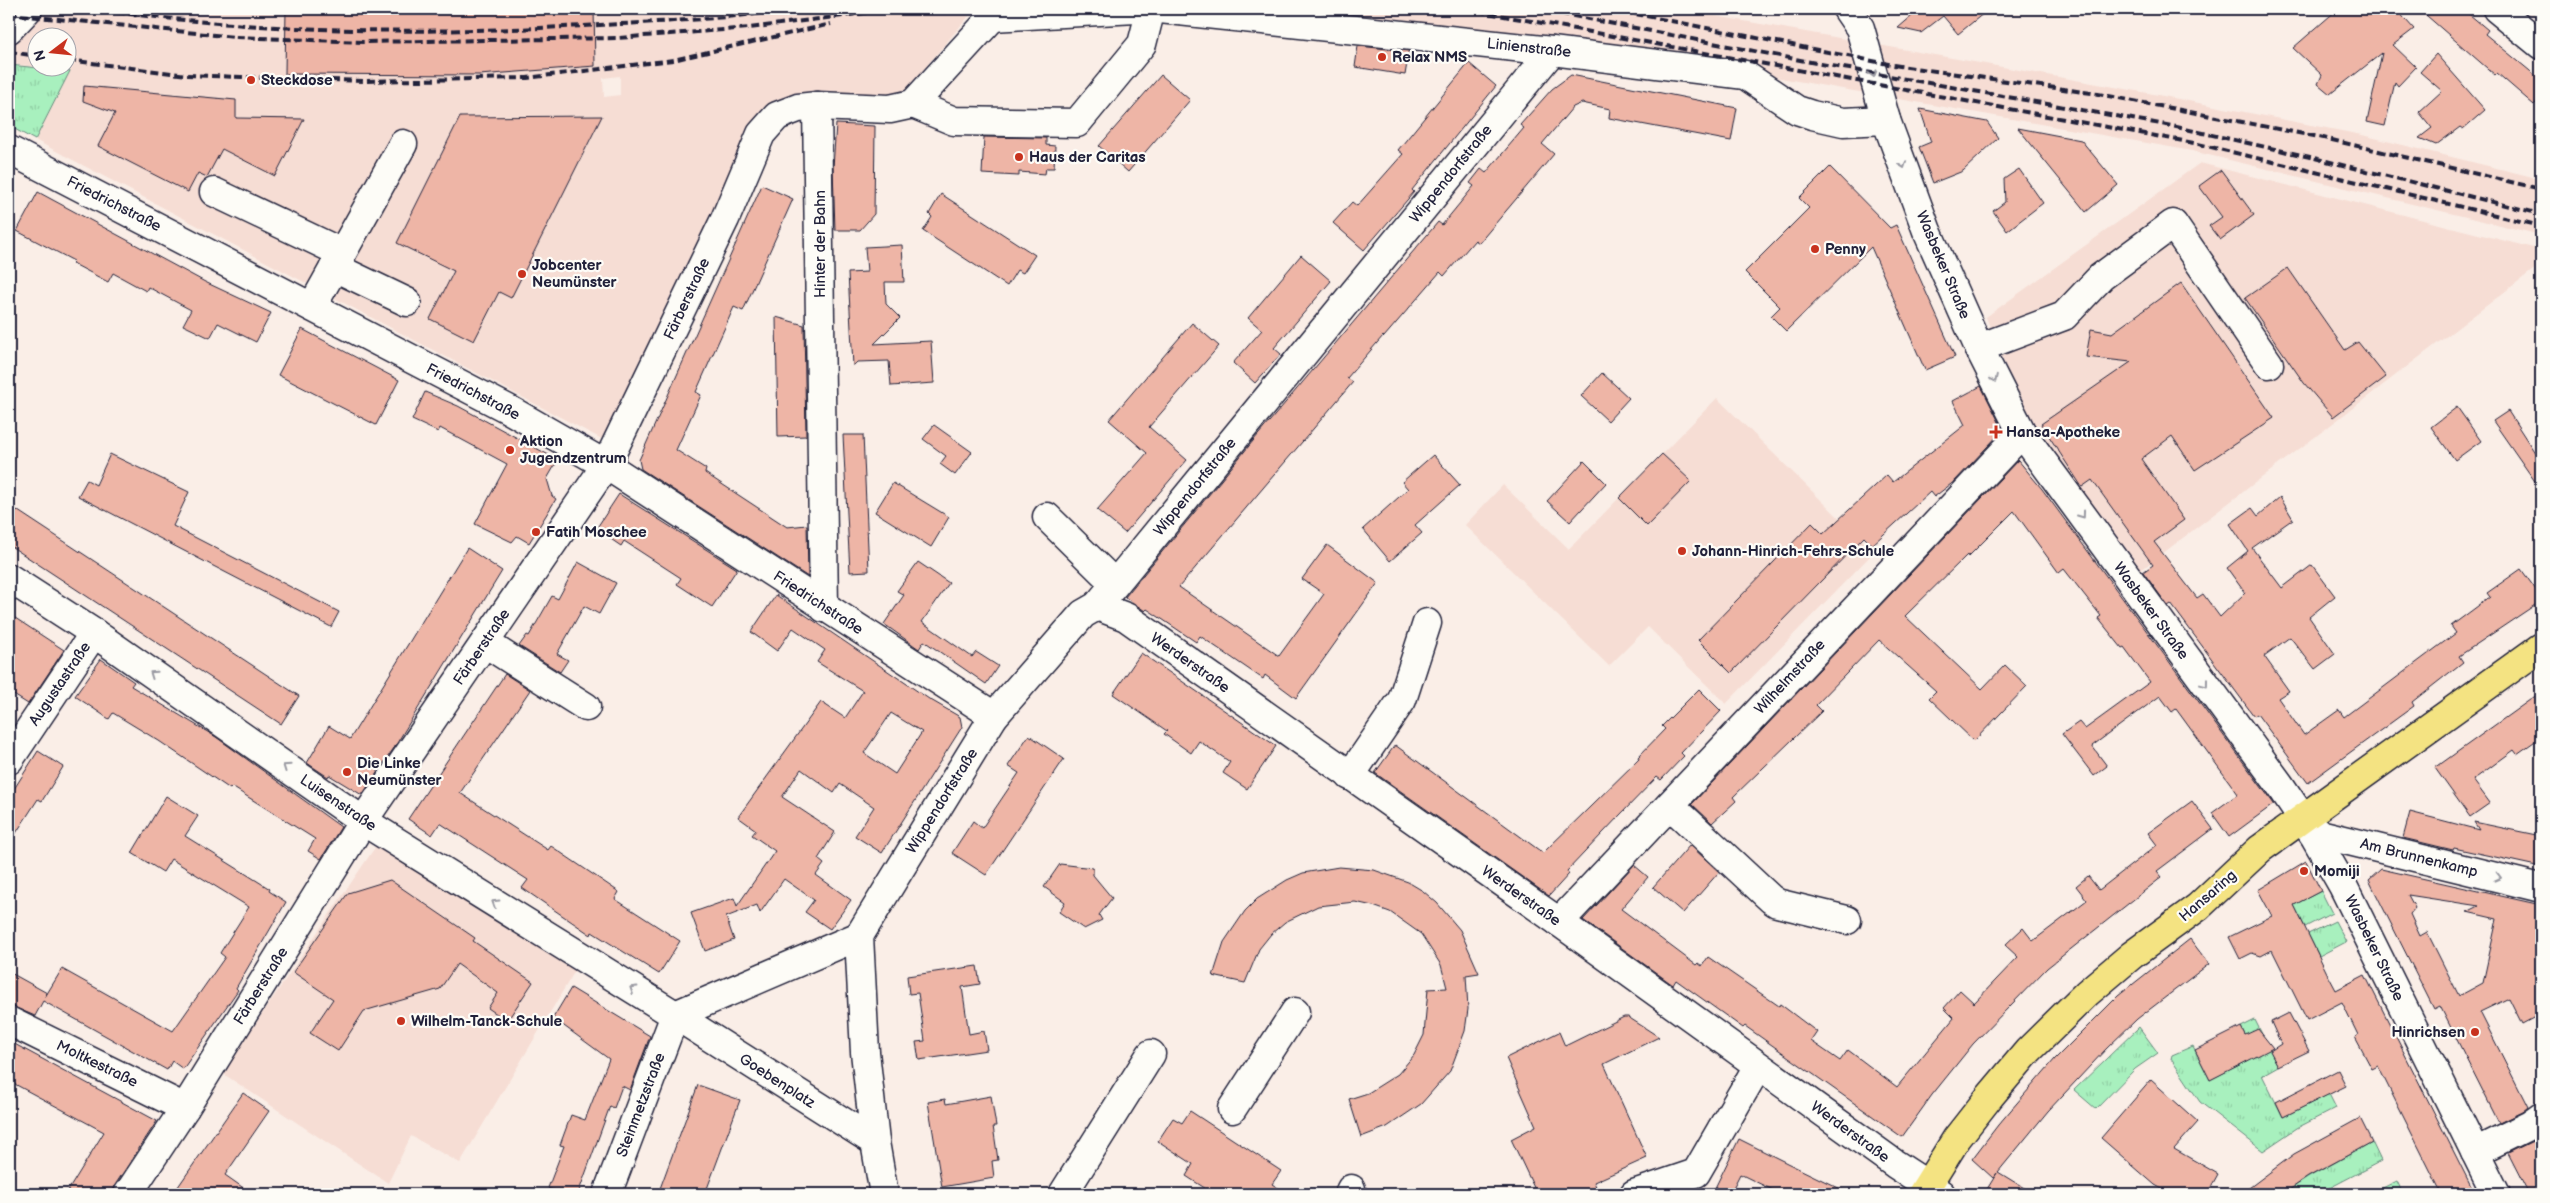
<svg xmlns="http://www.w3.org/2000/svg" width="2550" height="1203" viewBox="0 0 2550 1203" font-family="'Balsamiq Sans',sans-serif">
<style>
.built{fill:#f6ddd4;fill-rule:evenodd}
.grass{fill:url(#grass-tufts);stroke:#65897c}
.building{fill:#eeb5a6;stroke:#22223b;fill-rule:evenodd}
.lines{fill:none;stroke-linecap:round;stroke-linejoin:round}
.minor-casing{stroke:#22223b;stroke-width:31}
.major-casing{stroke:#22223b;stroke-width:31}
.minor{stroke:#fdfcf7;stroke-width:28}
.major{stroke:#f4e382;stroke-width:28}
.rail{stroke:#22223b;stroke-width:4;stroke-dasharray:8 4;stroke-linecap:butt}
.oneway{stroke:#9a9aa2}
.poi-dot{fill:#c8321e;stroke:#fdfcf7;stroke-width:2}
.labels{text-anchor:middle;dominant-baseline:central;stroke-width:4.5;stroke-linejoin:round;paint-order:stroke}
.street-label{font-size:15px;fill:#22223b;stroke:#fdfcf7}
.poi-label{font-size:15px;font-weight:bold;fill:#22223b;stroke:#fdfcf7;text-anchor:start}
</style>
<defs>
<pattern id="grass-tufts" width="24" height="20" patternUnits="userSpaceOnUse" patternTransform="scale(1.25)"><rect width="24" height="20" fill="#a8f0be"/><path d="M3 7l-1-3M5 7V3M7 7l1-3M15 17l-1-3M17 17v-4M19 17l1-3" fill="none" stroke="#90cea4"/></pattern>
</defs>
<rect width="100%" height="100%" fill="#faeee7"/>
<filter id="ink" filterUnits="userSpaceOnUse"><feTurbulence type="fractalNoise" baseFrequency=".02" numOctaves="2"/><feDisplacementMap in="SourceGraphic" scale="10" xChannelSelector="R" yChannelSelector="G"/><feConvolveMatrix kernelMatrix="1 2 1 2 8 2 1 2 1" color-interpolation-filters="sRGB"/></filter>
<g filter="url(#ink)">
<g class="built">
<path d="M9,9H982L974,10L890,109L777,116L615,446L35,140L69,71L41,68H68V38H38L37,67L9,64ZM620,76V95L604,97L603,78Z"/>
<polygon points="1321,9 1676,9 2148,93 2362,135 2541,179 2541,235 2192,151 1584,43"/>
<polygon points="2200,163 2541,250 2541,264 2141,570 2029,426 1986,317"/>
<polygon points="1717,398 1874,552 1726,704 1648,627 1609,666 1465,525 1503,485 1569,549"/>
<polygon points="378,843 576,969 460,1163 411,1136 388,1183 222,1073"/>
</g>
<g class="grass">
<polygon points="9,65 70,71 35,140 9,126"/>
<polygon points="2321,891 2332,913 2305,927 2294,905"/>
<polygon points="2335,921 2346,942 2319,956 2308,934"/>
<polygon points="2255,1020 2278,1066 2262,1075 2283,1117 2329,1094 2336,1108 2297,1128 2263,1151 2200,1102 2171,1059 2172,1055 2193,1046 2210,1080 2256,1056 2241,1027"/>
<polygon points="2139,1027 2158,1053 2135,1069 2096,1109 2074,1090"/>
<polygon points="2372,1142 2381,1161 2318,1194 2283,1194 2309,1177"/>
<polygon points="2397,1181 2403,1194 2370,1194"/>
</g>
<g class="building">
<polygon points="286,9 594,9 595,66 479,75 285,74"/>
<polygon points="1920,9 1989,9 1958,34 1943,16 1921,33 1898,28"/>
<polygon points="2338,9 2396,9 2414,29 2393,45 2416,67 2398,86 2395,82 2385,126 2367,122 2382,53 2330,94 2318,84 2322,75 2293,48"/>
<polygon points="2419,9 2463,9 2488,30 2485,34 2541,80 2541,97 2534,105 2497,73 2495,75"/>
<polygon points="1358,46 1409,51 1405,75 1355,67"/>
<polygon points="2436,54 2485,110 2463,129 2460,127 2436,145 2419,138 2432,128 2419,112 2442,91 2420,72"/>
<polygon points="1469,63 1496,86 1412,190 1414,192 1364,250 1333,223 1352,202 1357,206 1403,154 1398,150"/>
<polygon points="1161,75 1190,100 1128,172 1099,146"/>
<polygon points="1571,75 1737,108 1731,141 1609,118 1610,109 1582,103 1573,107 1542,144 1554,154 1479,243 1475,240 1444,276 1440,272 1384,337 1383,336 1347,378 1353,382 1179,587 1279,656 1324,594 1302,579 1327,545 1378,583 1296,698 1265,675 1263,679 1200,636 1196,642 1147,609 1145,611 1132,602 1125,597 1253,441 1438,222 1442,225 1474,186 1470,183 1481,169 1486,173 1524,128 1520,125 1552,89"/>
<polygon points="84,86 236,100 236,118 304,119 275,176 222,149 207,177 198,173 188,192 98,146 115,113 83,101"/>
<polygon points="1920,109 1987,122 1998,138 1963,171 1933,183 1919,147 1931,142"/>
<polygon points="602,116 511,298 499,292 474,341 430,319 454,271 397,243 460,117"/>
<polygon points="836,124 875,126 874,214 860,230 835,230 833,167"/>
<polygon points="2018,128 2081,140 2118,185 2086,212"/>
<polygon points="984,137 1046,138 1046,145 1055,146 1054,168 1046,168 1045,174 1019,172 1019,176 982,174"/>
<polygon points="1830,167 1890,228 1896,225 1955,357 1925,370 1871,247 1786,331 1771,316 1780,307 1745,272 1809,208 1799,198"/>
<polygon points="2019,169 2043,203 2007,231 1993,211 2005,202 2004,179"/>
<polygon points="2221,170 2254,215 2220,240 2209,226 2222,217 2199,186"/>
<polygon points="762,185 793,199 743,311 734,307 696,392 701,395 676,450 706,469 705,473 787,527 807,525 808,577 641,469 639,460"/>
<polygon points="38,192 205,282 271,313 256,342 218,323 210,338 183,325 191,310 148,287 146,291 113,273 108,282 72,263 74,261 17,231"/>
<polygon points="941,194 1035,255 1023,273 1017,270 1007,286 923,231 932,217 929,214"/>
<polygon points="902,245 904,282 885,282 886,304 900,318 874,344 931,341 934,383 891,386 889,361 857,362 853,366 848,273 867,272 865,247"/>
<polygon points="1301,255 1331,281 1274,348 1281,354 1255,383 1233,363 1262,330 1248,318"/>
<polygon points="2288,268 2345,350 2358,342 2386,377 2333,417 2304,383 2245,298"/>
<polygon points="2181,283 2274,418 2195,470 2172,436 2141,459 2184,520 2154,542 2197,598 2203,594 2220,617 2245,593 2227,568 2248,551 2230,524 2252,508 2258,516 2280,497 2293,519 2252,548 2282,588 2312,565 2335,596 2309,617 2335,654 2315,669 2290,637 2264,656 2289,691 2278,698 2304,735 2339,710 2344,717 2456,633 2451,626 2490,597 2487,593 2521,569 2541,597 2541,601 2459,656 2463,662 2412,702 2414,706 2308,783 2257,714 2254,716 2171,604 2168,606 2143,572 2153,565 2092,480 2082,487 2041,424 2131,362 2086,357 2091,329 2112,333"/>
<polygon points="776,317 804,325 806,436 778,437"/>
<polygon points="1192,323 1219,346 1149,427 1187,460 1125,533 1097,510 1147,453 1109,420"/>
<polygon points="302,329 399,380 376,425 278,375"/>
<polygon points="1602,373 1629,398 1608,421 1581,396"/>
<polygon points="1981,386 2003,430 1955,481 1934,497 1930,492 1872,545 1864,537 1731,673 1698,640 1812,523 1823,534 1887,475 1893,482 1965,425 1953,401"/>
<polygon points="425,392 458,406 558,460 547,479 552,496 556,499 529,543 517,536 512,542 475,524 507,464 440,428 438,432 412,420"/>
<polygon points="2457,407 2481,441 2455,460 2431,427"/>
<polygon points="2508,411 2541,462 2541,490 2493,421"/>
<polygon points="934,425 972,452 955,475 940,464 946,456 923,439"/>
<polygon points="843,435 863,435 869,571 850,572"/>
<polygon points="110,454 189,492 173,526 339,612 331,627 78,496 87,480 96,485"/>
<polygon points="1662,454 1691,481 1647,526 1619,498"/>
<polygon points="1433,455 1460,485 1415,525 1422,533 1390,561 1363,529 1408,489 1402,482"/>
<polygon points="2018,460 2042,489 2274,804 2229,837 2212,813 2238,794 2176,709 2172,712 2160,696 2092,746 2107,766 2094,776 2062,734 2079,722 2085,729 2150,682 2124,647 2122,648 2098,618 2101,616 2064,569 2059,573 2014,511 1968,557 1967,555 1905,616 1982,689 2005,665 2027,686 1974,741 1929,698 1936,691 1879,640 1816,705 1822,711 1733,797 1736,801 1712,823 1692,804"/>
<polygon points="1584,461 1606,483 1570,522 1547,501"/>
<polygon points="893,483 949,517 931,547 875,512"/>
<polygon points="619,494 737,569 712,607 677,584 681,578 624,541 621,546 596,529"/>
<polygon points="9,505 299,696 281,724 9,545"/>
<polygon points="467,548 502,571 394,748 362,795 329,775 328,777 307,763 329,726 350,739"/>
<polygon points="578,562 616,583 599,614 584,606 557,654 568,660 560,672 519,646 527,635 529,636 552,596 558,599"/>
<polygon points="918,562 949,583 922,622 972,657 976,652 998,666 986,684 924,641 919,649 884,624 904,595 897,591"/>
<path d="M776,595L929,699L960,717L962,727L882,853L855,836L874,807L840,784L834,793L801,769L782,797L835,832L818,859L824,864L816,875L851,900L830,929L805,912L814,900L784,879L760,913L757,905L726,917L734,940L705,951L691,913L734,898L737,906L775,851L752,835L756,830L738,817L821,702L845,718L863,691L817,662L825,650L793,628L777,651L751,632ZM891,713L922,732L895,774L864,753Z"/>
<polygon points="9,614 64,650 28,704 9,692"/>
<polygon points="1141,653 1276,746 1247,789 1223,773 1230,762 1199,741 1191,753 1164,734 1167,731 1113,694"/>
<polygon points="101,659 134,682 131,686 216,737 341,827 321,859 308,851 315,839 232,787 230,789 159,741 113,713 109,719 75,696"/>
<polygon points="505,674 530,690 460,793 548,850 551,846 619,892 615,899 680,941 659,974 592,932 591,935 522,888 528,880 440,823 432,835 408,819"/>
<polygon points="1699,689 1721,711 1681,753 1684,756 1661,780 1657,777 1620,815 1567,871 1569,874 1549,896 1375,773 1395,745 1543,853 1639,759 1638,757 1665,729 1662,726"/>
<polygon points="2541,692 2541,737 2517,754 2514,750 2473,780 2490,803 2470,817 2435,768"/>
<polygon points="1029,735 1064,759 986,875 952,853 973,821 982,828 1019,773 1008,766"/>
<polygon points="38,751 63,767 42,801 38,799 9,844 9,797"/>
<polygon points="166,796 198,816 185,836 270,889 269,891 286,902 236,988 238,990 183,1069 172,1061 167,1070 43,1001 35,1016 9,1005 9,972 47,993 45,997 62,969 173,1031 225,957 220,953 249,907 171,859 163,872 132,853"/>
<polygon points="2192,801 2213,829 2157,871 2162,877 2047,968 1973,1044 1932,1095 1902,1137 1745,1026 1743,1028 1676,980 1673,985 1583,920 1634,865 1648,877 1621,909 1696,965 1698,963 1702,966 1708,957 1779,1006 1780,1004 1817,1032 1811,1041 1840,1061 1848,1050 1897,1087 1954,1018 1944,1008 1960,990 1974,1003 2018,957 2005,945 2023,928 2033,941 2087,900 2076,886 2088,876 2099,890 2157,845 2148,833"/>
<polygon points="2410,812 2479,830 2474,822 2541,836 2541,867 2454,848 2453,850 2403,838"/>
<polygon points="1690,845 1719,872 1683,913 1653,887"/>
<polygon points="2306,861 2321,891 2294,905 2327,973 2336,990 2365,975 2475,1194 2442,1194 2378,1066 2372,1069 2355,1037 2358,1035 2342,1002 2307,1020 2272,950 2261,956 2252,953 2240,959 2229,937 2272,916 2258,890"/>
<polygon points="1060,864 1093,868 1093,875 1112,898 1099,915 1102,920 1084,929 1059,912 1065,902 1044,887"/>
<polygon points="1339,867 1374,870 1408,882 1423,891 1437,903 1460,930 1479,973 1466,975 1468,1009 1465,1031 1450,1071 1421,1104 1387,1127 1361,1137 1349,1099 1368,1093 1398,1074 1414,1055 1424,1035 1428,989 1447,988 1441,965 1421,934 1390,912 1373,906 1355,902 1318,906 1285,922 1271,934 1259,949 1245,983 1213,976 1224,942 1245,911 1257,899 1287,880 1303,873"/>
<path d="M2381,869L2541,905V993L2535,1017L2522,1024L2509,998L2480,1012L2528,1107L2522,1112L2499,1123L2440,1006L2434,1009L2369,880ZM2408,895L2479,906L2467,912L2497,919L2483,983L2459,996L2427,932L2420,936L2410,914L2415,908Z"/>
<polygon points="390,880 475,938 473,941 533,982 507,1021 488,1008 498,993 457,964 440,989 364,1011 338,1051 310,1033 333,999 293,972 348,893"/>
<polygon points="2190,939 2209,964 2137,1019 2106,1049 2048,1111 1998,1172 2034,1194 1984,1194 1997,1173 1993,1178 1972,1159 1998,1125 2055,1059 2118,996"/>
<polygon points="977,966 980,984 962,987 969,1034 984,1031 987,1050 919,1060 916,1042 925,1041 918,993 909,994 907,976"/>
<polygon points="571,988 650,1036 630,1090 622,1086 614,1108 610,1106 578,1194 566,1194 548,1188 564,1146 560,1145 571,1115 585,1120 609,1059 553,1018"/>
<polygon points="2289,1013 2309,1051 2278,1066 2270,1051 2281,1044 2271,1022"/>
<polygon points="1624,1017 1628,1017 1659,1037 1604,1064 1647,1158 1594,1182 1597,1189 1586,1194 1537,1194 1511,1139 1536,1126 1506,1058 1559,1032 1565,1046"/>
<polygon points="2241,1027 2245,1035 2258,1029 2273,1048 2210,1080 2195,1050"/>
<polygon points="9,1041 157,1121 115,1185 113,1194 66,1194 104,1132 9,1081"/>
<polygon points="2338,1070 2346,1086 2283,1117 2276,1102"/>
<polygon points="2151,1080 2198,1122 2174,1149 2218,1174 2207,1194 2171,1194 2155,1185 2101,1138"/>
<polygon points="698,1085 740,1100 705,1194 658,1194"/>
<polygon points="243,1093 269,1111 225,1175 252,1194 173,1194"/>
<polygon points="991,1096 996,1126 993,1126 998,1160 992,1161 994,1178 942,1187 928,1102 945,1099 946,1104"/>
<polygon points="1190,1111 1281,1171 1272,1184 1287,1194 1214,1194 1186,1176 1193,1164 1158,1141 1173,1118 1182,1123"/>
<polygon points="2360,1118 2372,1142 2308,1177 2283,1194 2241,1194 2294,1154"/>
<polygon points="2539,1138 2541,1141 2541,1194 2529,1194 2508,1153"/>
<polygon points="1739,1139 1787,1163 1851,1194 1781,1194 1740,1174 1730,1194 1712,1194"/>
</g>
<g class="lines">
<g class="minor-casing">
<g id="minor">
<polyline points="1160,9 1552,51 1745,75 1797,110 1812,115 1843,122 1886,120"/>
<polyline points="1847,9 1860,28 1886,120 1927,231 1979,348 2022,433 2280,785 2315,837 2343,886 2496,1194"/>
<polyline points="2497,9 2541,45"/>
<polyline points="992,17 1136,9"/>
<polyline points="9,29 28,9"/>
<polyline points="913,104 954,121 1077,123 1142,44 1151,9"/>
<polyline points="817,106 824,608"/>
<polyline points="9,150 508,409 606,465 994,716"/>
<polyline points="214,192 342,253"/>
<polyline points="334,267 407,302"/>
<polyline points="312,307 403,144"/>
<polyline points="1979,348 2064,316 2101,277 2173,224 2269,364"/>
<polyline points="1047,517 1115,584"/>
<polyline points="9,578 94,633 363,821 675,1015 607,1194"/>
<polyline points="1097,606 1126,617 1559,922 1895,1164 1941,1194"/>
<polyline points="485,643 586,707"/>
<polyline points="9,760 94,633"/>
<polyline points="1350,776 1402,700 1427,623"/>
<polyline points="1670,805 1771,899 1777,903 1847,920"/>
<polyline points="2306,822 2320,834 2541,888"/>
<polyline points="1559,922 2022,433"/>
<polyline points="859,936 994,716 1083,614 1097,606 1552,51"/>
<polygon points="859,936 865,1052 875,1142 675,1015"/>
<polyline points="9,1021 185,1108"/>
<polyline points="1232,1109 1295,1012"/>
<polyline points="875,1142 884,1194"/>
<polyline points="2475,1152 2530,1125 2541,1117"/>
<polyline points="128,1194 185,1108 363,821 606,465 725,219 761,134 777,116 798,108 817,106 890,109 913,104 1000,9"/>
<polyline points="1063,1194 1151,1054"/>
<polyline points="1349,1194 1351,1189"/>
<polyline points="1634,1194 1696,1173 1758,1066"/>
</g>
</g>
<g class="major-casing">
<polyline id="major" points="1922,1194 1957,1138 1990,1096 2028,1051 2087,993 2132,955 2198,907 2260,849 2541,647"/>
</g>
<use href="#minor" class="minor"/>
<use href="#major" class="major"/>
<g class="rail">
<path d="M93,9C260,33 431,35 600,25C666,22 731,18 796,9"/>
<polyline points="1466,9 2194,143 2541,226"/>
<polyline points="1537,9 1821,64 2172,126 2310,157 2541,214"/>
<polyline points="1611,9 1893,65 2098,94 2319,137 2541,189"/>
<polyline points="9,14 235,37 363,42 618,38 749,28 896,9"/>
<polyline points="9,52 38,56"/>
<polyline points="68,60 187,75 241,77 364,81 527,78 673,60 831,24"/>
</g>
</g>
<defs><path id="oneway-chevron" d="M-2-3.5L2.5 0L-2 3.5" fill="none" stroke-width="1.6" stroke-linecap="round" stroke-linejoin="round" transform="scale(1.25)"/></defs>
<g class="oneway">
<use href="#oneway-chevron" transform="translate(1873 74) rotate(74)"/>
<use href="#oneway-chevron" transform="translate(1903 165) rotate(70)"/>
<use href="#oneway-chevron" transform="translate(1994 379) rotate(64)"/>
<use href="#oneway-chevron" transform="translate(2082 515) rotate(54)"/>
<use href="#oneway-chevron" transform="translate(153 674) rotate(-145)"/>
<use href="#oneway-chevron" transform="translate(2205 684) rotate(53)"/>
<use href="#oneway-chevron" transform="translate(286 767) rotate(-145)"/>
<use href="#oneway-chevron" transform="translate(2498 877) rotate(14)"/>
<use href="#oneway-chevron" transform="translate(495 903) rotate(-148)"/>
<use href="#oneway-chevron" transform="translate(633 989) rotate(-148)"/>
</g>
</g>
<g class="poi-dot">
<circle cx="1382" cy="57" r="5"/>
<circle cx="251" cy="80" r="5"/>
<circle cx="1019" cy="157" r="5"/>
<circle cx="1815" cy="249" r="5"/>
<circle cx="522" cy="274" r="5"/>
<path d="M1993.5 424.5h5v5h5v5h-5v5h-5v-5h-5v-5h5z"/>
<circle cx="510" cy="450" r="5"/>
<circle cx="536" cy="532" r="5"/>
<circle cx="1682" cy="551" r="5"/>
<circle cx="347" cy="772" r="5"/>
<circle cx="2304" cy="871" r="5"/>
<circle cx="401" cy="1021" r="5"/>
<circle cx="2475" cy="1032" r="5"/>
</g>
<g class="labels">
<g class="street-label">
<text transform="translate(1529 48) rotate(6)">Linienstraße</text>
<text transform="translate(1451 174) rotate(-51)">Wippendorfstraße</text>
<text transform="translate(114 204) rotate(27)">Friedrichstraße</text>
<text transform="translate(820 244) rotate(-90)">Hinter der Bahn</text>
<text transform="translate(1943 265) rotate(67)">Wasbeker Straße</text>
<text transform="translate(687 299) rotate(-65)">Färberstraße</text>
<text transform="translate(473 392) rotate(28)">Friedrichstraße</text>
<text transform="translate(1195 487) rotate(-51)">Wippendorfstraße</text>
<text transform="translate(818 603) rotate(33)">Friedrichstraße</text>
<text transform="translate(2151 611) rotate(54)">Wasbeker Straße</text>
<text transform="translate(482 647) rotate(-56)">Färberstraße</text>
<text transform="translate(1190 663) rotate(35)">Werderstraße</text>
<text transform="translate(1790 677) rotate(-47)">Wilhelmstraße</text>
<text transform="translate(60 684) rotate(-56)">Augustastraße</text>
<text transform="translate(942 801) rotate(-58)">Wippendorfstraße</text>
<text transform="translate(338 803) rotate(34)">Luisenstraße</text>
<text transform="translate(2419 858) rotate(14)">Am Brunnenkamp</text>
<text transform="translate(1521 896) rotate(35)">Werderstraße</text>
<text transform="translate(2208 896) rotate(-41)">Hansaring</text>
<text transform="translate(2374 948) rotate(64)">Wasbeker Straße</text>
<text transform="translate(261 986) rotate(-58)">Färberstraße</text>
<text transform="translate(97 1064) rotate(26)">Moltkestraße</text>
<text transform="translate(777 1081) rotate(33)">Goebenplatz</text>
<text transform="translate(641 1105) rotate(-69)">Steinmetzstraße</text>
<text transform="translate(1850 1132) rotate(36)">Werderstraße</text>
</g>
<g class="poi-label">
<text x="1392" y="57">Relax NMS</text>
<text x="261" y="80">Steckdose</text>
<text x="1029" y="157">Haus der Caritas</text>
<text x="1825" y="249">Penny</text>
<text x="532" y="265">Jobcenter<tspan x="532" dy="17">Neumünster</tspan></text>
<text x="2006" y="432">Hansa-Apotheke</text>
<text x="520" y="441">Aktion<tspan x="520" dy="17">Jugendzentrum</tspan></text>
<text x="546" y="532">Fatih Moschee</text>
<text x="1692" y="551">Johann-Hinrich-Fehrs-Schule</text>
<text x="357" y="763">Die Linke<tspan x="357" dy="17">Neumünster</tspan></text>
<text x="2314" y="871">Momiji</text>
<text x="411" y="1021">Wilhelm-Tanck-Schule</text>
<text x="2465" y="1032" text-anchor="end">Hinrichsen</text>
</g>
</g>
<rect width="2550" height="1203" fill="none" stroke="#fdfcf7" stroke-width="30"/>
<rect x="15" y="15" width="2520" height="1173" fill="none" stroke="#22223b" stroke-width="2" filter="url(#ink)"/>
<g transform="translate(52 52) rotate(254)"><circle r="24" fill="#fdfcf7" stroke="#a5a5ac"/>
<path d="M0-4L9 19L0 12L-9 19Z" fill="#c8321e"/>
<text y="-8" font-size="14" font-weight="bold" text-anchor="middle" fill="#22223b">N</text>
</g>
</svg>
